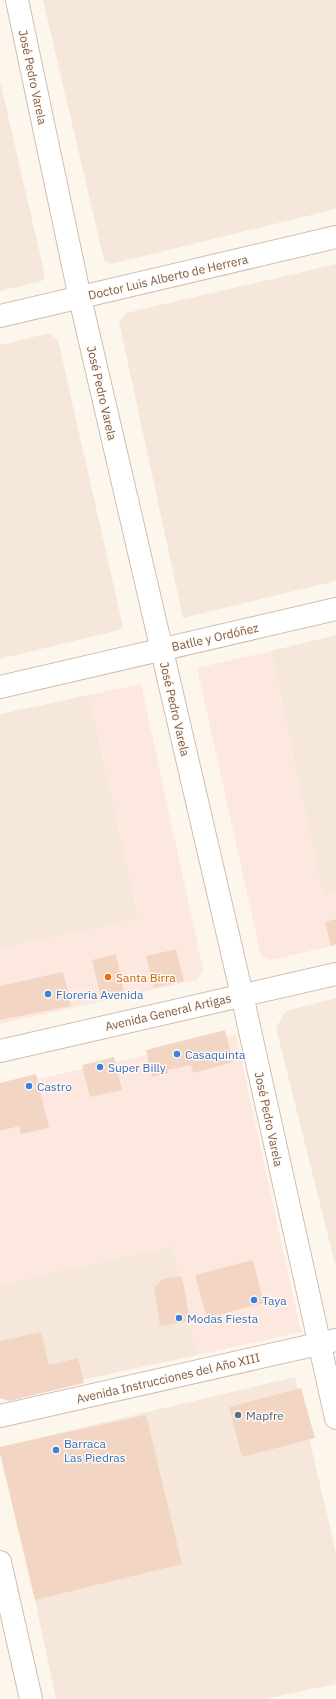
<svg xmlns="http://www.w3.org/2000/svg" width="336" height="1699" viewBox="0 0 336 1699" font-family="'IBM Plex Sans',sans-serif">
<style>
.residential{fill:#f5e8da}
.commercial{fill:#fde8e0}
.building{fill:#f3d5c3}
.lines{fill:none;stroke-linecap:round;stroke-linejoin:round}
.minor-casing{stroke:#d1beb0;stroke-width:24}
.tertiary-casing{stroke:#d1beb0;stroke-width:24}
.minor{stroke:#fff;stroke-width:22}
.tertiary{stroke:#fff;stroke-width:22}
.food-dot{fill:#e8710a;stroke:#fffaf3;stroke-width:1.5}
.shop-dot{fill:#3f7fe0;stroke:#fffaf3;stroke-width:1.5}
.service-dot{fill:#5c6f8a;stroke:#fffaf3;stroke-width:1.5}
.labels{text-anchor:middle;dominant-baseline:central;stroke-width:3;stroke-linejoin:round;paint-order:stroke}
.street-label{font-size:12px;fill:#7a5c4d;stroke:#fffaf3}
.food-label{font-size:12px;fill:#c56008;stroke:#fffaf3;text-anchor:start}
.shop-label{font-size:12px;fill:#366cbe;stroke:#fffaf3;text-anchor:start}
.service-label{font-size:12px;fill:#4e5e75;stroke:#fffaf3;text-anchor:start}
</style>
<rect width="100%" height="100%" fill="#fdf6ec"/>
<g class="residential">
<polygon points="43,0 336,0 336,209 111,264 104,260"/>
<polygon points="0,81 45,276 42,281 0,291"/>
<polygon points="336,264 336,581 183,618 119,322 126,313"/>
<polygon points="49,333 58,340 123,627 119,630 0,659 0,345"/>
<polygon points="336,635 336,893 323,898 271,651"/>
<polygon points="89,695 139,919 0,949 0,714"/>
<polygon points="336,998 336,1268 276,1028 286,1011"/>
<polygon points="173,1246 197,1355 0,1398 0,1284"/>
<polygon points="295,1377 336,1553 336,1684 264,1699 56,1699 35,1600 0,1453 0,1447"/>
</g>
<g class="commercial">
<polygon points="271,651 323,897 336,893 336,945 271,960 261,956 197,668"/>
<polygon points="141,684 203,970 197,980 0,1024 0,949 139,919 89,695"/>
<polygon points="236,1035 301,1332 197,1355 173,1246 0,1284 0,1087"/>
</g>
<g class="building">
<polygon points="336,919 336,944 331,946 325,922"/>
<polygon points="176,949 184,981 154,988 146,956"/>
<polygon points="116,954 124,993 101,998 92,960"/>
<polygon points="63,972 71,1006 0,1020 0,986"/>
<polygon points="225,1030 233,1062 193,1073 191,1065 167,1070 168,1073 152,1077 146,1050"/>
<polygon points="114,1057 122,1090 90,1097 82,1065"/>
<polygon points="36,1074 49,1128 21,1134 19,1126 0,1131 0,1083"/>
<polygon points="253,1260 264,1303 207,1318 195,1275"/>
<polygon points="182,1276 190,1321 160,1326 154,1288 163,1279"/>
<polygon points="41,1332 49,1365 78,1358 84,1383 9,1401 0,1398 0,1341"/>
<polygon points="301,1388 315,1438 242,1457 229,1407"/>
<polygon points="146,1415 182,1564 35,1600 0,1453 0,1447"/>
</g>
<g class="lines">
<g class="minor-casing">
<polyline id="minor" points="0,316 336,237"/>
</g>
<g class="tertiary-casing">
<g id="tertiary">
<polyline points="17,0 80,298 242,995 336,1418"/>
<polyline points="0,687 336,609"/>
<polyline points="0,1051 336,974"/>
<polyline points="0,1416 336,1340"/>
<polyline points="0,1562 31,1699"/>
</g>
</g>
<use href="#minor" class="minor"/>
<use href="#tertiary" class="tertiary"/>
</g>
<circle class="food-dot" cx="108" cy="977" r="4"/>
<g class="shop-dot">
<circle cx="48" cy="994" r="4"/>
<circle cx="177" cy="1054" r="4"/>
<circle cx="100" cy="1067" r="4"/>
<circle cx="29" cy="1086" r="4"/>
<circle cx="254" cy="1300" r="4"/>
<circle cx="179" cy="1318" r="4"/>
<circle cx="56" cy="1450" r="4"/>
</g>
<circle class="service-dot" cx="238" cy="1415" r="4"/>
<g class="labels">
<g class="street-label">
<text transform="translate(33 77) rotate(78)">José Pedro Varela</text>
<text transform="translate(168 277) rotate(-13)">Doctor Luis Alberto de Herrera</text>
<text transform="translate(102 393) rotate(77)">José Pedro Varela</text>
<text transform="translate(215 637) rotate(-13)">Batlle y Ordóñez</text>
<text transform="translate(175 709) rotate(77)">José Pedro Varela</text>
<text transform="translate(168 1012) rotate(-13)">Avenida General Artigas</text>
<text transform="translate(269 1119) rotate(78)">José Pedro Varela</text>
<text transform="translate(168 1378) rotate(-13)">Avenida Instrucciones del Año XIII</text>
</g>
<g class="food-label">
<text x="116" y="977">Santa Birra</text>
</g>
<g class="shop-label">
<text x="56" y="994">Floreria Avenida</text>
<text x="185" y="1054">Casaquinta</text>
<text x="108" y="1067">Super Billy</text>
<text x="37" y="1086">Castro</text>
<text x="262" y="1300">Taya</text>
<text x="187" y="1318">Modas Fiesta</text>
<text x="64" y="1443">Barraca<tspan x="64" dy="14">Las Piedras</tspan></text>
</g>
<g class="service-label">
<text x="246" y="1415">Mapfre</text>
</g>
</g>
</svg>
